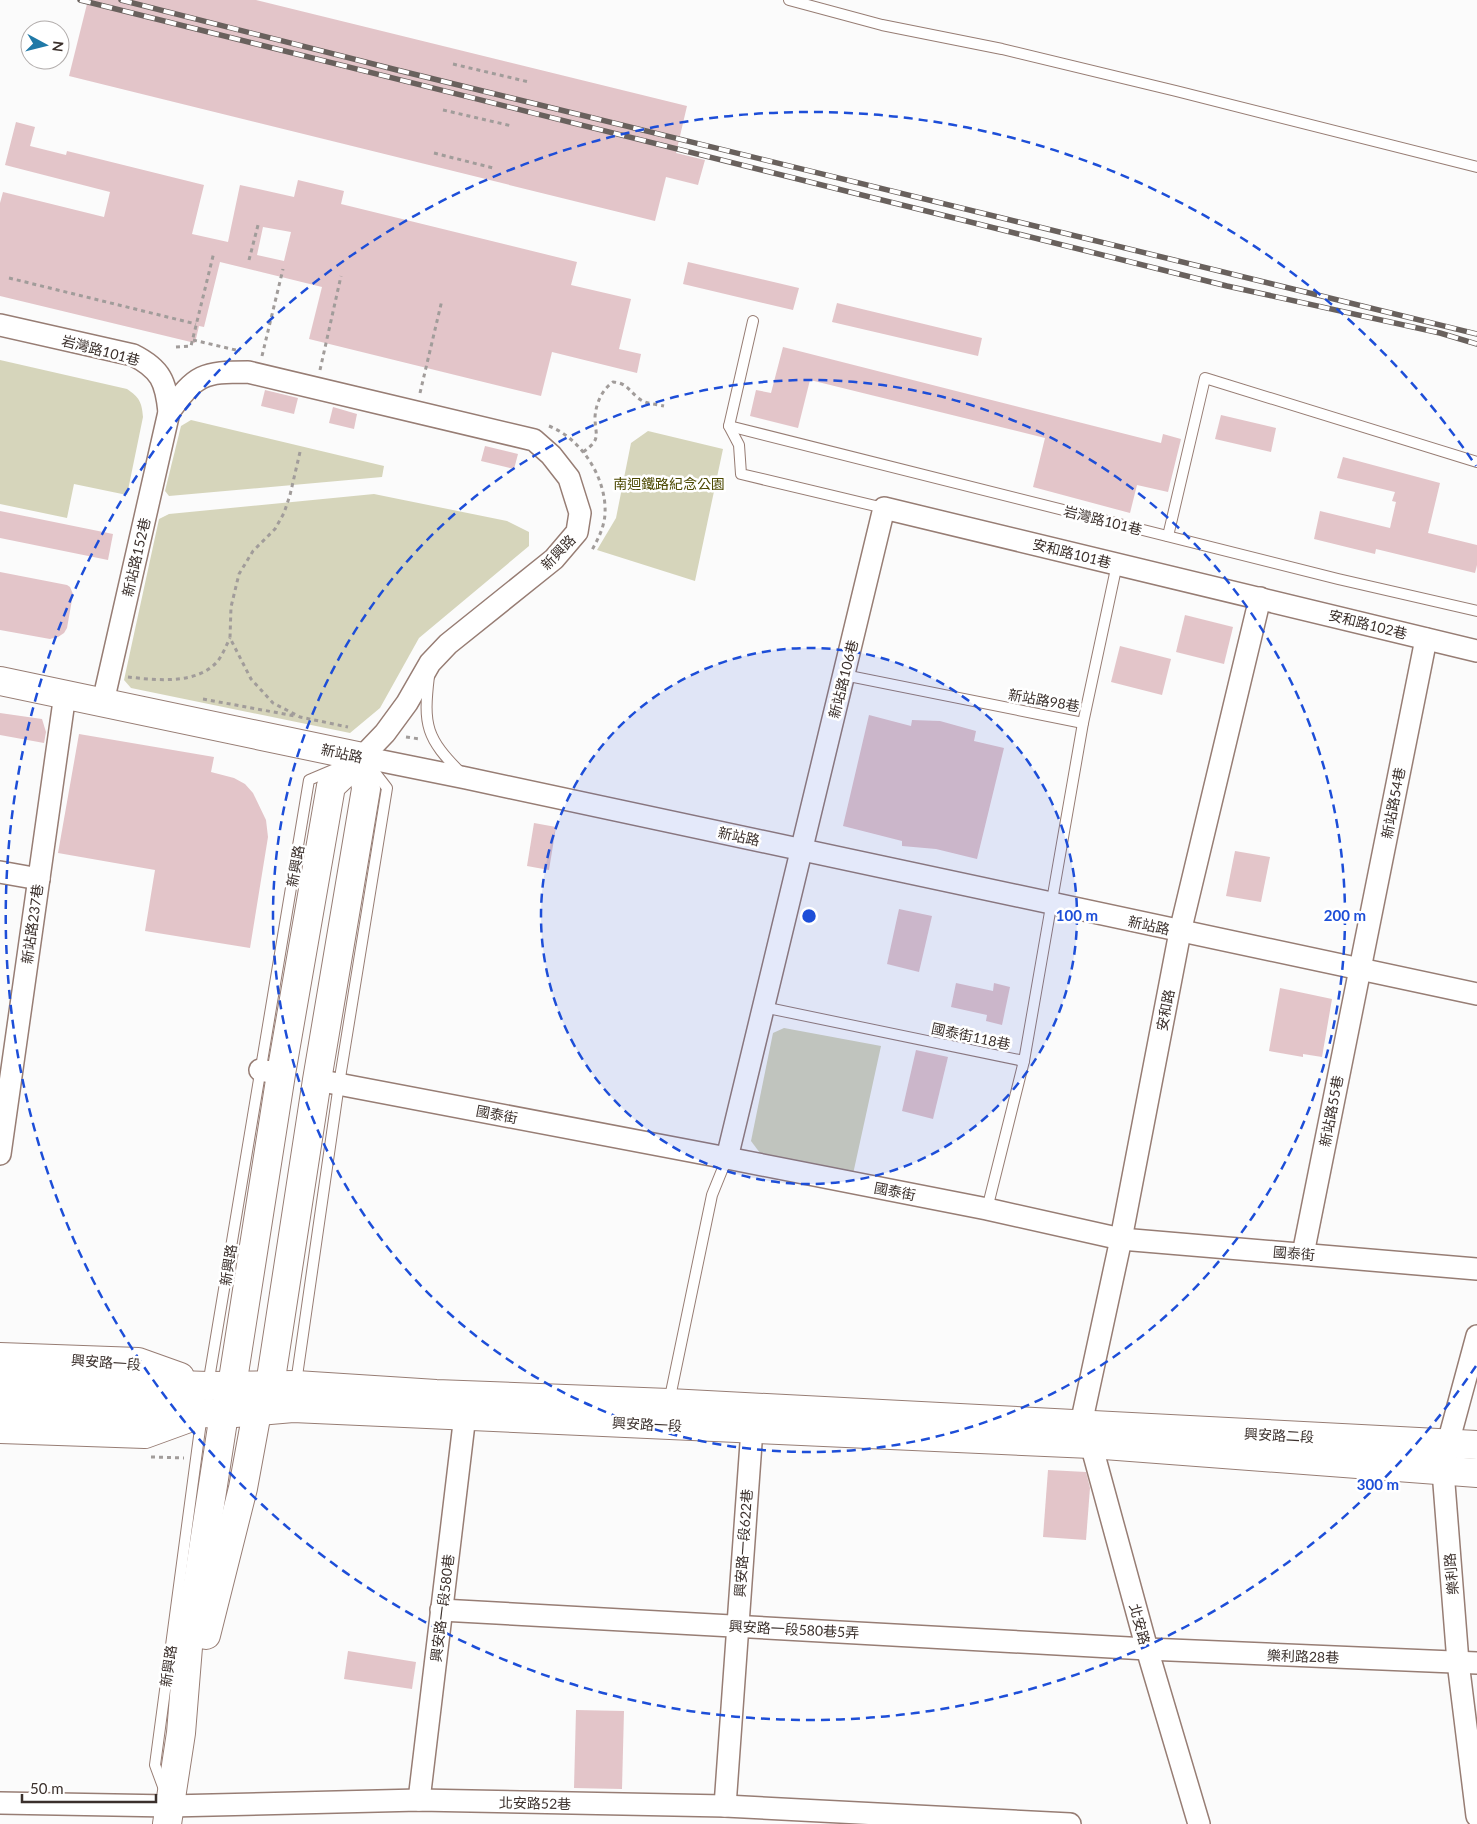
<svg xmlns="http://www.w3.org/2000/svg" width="1477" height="1824" viewBox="0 0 1477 1824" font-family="Lato,'Noto Sans TC',sans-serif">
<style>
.green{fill:#d6d5bb}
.building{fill:#e3c5c9;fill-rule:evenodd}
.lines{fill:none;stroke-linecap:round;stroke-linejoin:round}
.lane-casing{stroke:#977d74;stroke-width:12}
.street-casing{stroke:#977d74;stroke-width:24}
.secondary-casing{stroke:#977d74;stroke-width:30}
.path{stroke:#a19c9a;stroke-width:3;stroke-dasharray:4 4;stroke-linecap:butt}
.lane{stroke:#fff;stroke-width:10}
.street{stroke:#fff;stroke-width:21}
.secondary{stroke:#fff;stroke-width:28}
.rail-casing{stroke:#69615d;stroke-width:5.5}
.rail{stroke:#fff;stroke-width:4;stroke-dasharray:11;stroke-linecap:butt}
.ring{fill:none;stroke:#1d4ed8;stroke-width:2.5;stroke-dasharray:9 6}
.labels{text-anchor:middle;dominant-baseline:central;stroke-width:5;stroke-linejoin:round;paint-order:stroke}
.street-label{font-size:14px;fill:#3b302c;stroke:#fff}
.park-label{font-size:14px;fill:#4c4801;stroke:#fff}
.centre{fill:#1d4ed8;stroke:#fff;stroke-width:2.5}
.ring-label{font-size:15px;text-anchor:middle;font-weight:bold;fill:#1d4ed8;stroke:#fff;stroke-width:5;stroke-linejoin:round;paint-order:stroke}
</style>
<rect width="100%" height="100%" fill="#fbfbfb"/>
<g class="green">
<path d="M0,360L127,389C139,397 142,402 143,417L127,495L74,484L67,518L0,504Z"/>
<polygon points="191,420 384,466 382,477 169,496 165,491 181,426"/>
<polygon points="648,431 723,449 695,581 597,550 616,518 631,443"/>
<polygon points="374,494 507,521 529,532 529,546 419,638 380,708 350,733 131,688 124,680 159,519 169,514"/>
<polygon points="784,1028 881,1046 853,1174 763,1157 751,1141 773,1033"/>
</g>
<g class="building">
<polygon points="88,0 256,0 687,106 676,153 705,160 698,185 666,177 655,221 69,76"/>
<path d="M16,122L35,127L30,146L66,155L67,151L204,185L192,234L228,242L240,185L294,197L298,180L344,191L341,204L577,262L571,285L631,299L619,349L641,354L637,373L552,352L541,396L309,339L322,287L220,262L204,327L199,326L195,343L0,296V203L3,192L104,217L110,192L5,165ZM263,227L291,232L284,261L257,255Z"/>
<polygon points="688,262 799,288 793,310 683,284"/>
<polygon points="837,303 982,338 978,356 832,322"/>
<polygon points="783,347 1161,443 1163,434 1181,439 1168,492 1137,485 1130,513 1033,487 1045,438 810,380 798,428 750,416 756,390 771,393"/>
<polygon points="265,390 298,398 294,414 261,406"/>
<polygon points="333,407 357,414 354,429 329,423"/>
<polygon points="1221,415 1276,428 1271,452 1215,439"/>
<polygon points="485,446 518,454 514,469 481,461"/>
<polygon points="1343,457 1440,483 1428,533 1477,545 1477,565 1475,573 1376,549 1375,554 1314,539 1320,511 1390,528 1396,502 1392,501 1395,492 1337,478"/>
<polygon points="0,511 113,534 108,560 0,538"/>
<polygon points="0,572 67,585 70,587 73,594 67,628 64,633 58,637 50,639 0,630"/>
<polygon points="1185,615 1233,627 1224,664 1176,652"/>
<polygon points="1120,646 1171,659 1162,695 1111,682"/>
<polygon points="0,713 42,719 46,732 44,743 0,735"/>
<polygon points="869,715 911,726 912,720 940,721 976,731 974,741 1004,748 977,859 936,849 902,846 902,841 843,826"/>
<polygon points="79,734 214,757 211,772 234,778 245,784 253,793 266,820 268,837 250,948 145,931 155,870 58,853"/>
<polygon points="534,823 556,827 549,870 527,866"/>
<polygon points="1235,851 1270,857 1261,902 1226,896"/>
<polygon points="899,909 932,916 919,972 887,964"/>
<polygon points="956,983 993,991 994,983 1010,987 1002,1025 986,1021 987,1015 951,1007"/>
<polygon points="1280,988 1332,999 1322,1057 1303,1054 1303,1057 1269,1051"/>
<polygon points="916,1050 948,1057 933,1119 902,1111"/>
<polygon points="1048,1470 1086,1472 1090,1488 1086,1540 1043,1537"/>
<polygon points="348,1651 416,1662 412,1689 344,1679"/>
<polygon points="576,1710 624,1711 622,1789 574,1788"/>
</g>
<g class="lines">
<g class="lane-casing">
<g id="lane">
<polyline points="789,0 882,25 1002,49 1176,91 1477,167"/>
<polyline points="753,321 729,426 739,445 741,474 884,508"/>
<polyline points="729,426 1338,579 1477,611"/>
<polyline points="1168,536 1205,378 1477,462"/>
<polyline points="844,675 1083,723 1117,564"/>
<path d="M429,676C423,726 426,738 462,774"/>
<polyline points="763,1007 1024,1061 987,1209"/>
<polyline points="1024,1061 1083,723"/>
<polyline points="296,1383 339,1084 387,788 370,766"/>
<polyline points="208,1385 309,780 335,769"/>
<polyline points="669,1402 712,1195 727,1158"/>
<polyline points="165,1792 155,1765 202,1414"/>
</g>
</g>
<g class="street-casing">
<g id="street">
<path d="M0,325L133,355C161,369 166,382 169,412L103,702"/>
<path d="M169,412C196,374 203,372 248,372L534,440L551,455L569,478L580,513L577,532L554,559L448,644L430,663L407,703L385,733L362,757"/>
<polyline points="362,757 466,778 1477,994"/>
<polyline points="0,872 39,879"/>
<polyline points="260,1070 281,1074"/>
<polyline points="317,1080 727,1158 987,1209 1121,1239 1477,1269"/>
<polyline points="0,1154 65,694"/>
<polyline points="727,1158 884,508 1477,651"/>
<polyline points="1303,1254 1426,639"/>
<polyline points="1477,1336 1448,1443 1443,1471 1458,1662 1477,1816"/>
<polyline points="441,1610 1147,1649 1477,1663"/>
<polyline points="419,1800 465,1415"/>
<polyline points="0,1803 170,1806 419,1800 725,1806 1070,1824"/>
<polyline points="725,1806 752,1429"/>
<polyline points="1199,1824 1147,1649 1091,1444 1081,1424 1121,1239 1180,932 1260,598"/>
</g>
</g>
<g class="secondary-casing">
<g id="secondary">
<polyline points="0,681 362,757"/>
<polyline points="0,1357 138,1362 180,1377"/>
<polyline points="0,1379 208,1386 296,1385 436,1394 669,1403 1477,1445"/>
<polyline points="0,1404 224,1414 293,1408 1091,1444 1477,1473"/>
<polyline points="0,1429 145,1434 189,1418"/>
<polyline points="206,1635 243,1488 257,1412 270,1385 317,1080 366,789 362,757"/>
<polyline points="167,1824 181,1733 188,1647 224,1414 232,1386 281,1074 331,786 362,757"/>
</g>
</g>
<g class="path">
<polyline points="453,64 529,82"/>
<polyline points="443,110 512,126"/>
<polyline points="434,153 493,168"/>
<polyline points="249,260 258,225"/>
<polyline points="9,278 196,324"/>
<polyline points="193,340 240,351"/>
<polyline points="176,347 191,346 214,252"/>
<polyline points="262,356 283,269"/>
<polyline points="320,370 341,276"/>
<polyline points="420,393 442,300"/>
<path d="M549,426C582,439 607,479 605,514C604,528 598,539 592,550"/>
<polyline points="300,452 290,495 284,513 275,529 253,551 239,574 231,607 230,638 251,679 273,703 300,717 348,727"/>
<path d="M583,452C602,439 595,435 595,417C596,403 602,390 613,382C626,383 628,389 637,397C644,404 655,404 664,406"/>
<path d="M128,677C155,680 196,685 217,662C222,656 226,646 230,638"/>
<polyline points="203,699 295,716"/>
<polyline points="406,737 420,739"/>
<polyline points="151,1457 184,1458"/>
</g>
<use href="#lane" class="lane"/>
<use href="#street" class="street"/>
<use href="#secondary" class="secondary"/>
<g class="rail-casing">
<g id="rail">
<polyline points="80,0 1227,286 1440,333 1477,344"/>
<polyline points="121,0 397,70 1477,334"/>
</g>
</g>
<use href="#rail" class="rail"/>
</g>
<circle cx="809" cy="916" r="268" fill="#1d4ed8" fill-opacity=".12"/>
<g class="ring">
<circle cx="809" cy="916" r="268"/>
<circle cx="809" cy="916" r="536"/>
<path d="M1476 1366A804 804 0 1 1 1476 466"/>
</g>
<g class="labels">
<g class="street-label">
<text transform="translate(101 350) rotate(15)">岩灣路101巷</text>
<text transform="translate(1103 520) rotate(14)">岩灣路101巷</text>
<text transform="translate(558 552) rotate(-46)">新興路</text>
<text transform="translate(1072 553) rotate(14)">安和路101巷</text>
<text transform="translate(136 557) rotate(-77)">新站路152巷</text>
<text transform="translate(1368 624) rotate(14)">安和路102巷</text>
<text transform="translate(843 679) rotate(-76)">新站路106巷</text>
<text transform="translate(1044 700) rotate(10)">新站路98巷</text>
<text transform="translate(342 753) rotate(12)">新站路</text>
<text transform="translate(1393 803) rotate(-79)">新站路54巷</text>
<text transform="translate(739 836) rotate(12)">新站路</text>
<text transform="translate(295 866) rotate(-80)">新興路</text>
<text transform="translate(32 924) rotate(-82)">新站路237巷</text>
<text transform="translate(1149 925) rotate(12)">新站路</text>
<text transform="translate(1165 1010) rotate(-79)">安和路</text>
<text transform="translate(971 1036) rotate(12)">國泰街118巷</text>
<text transform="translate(1331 1111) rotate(-79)">新站路55巷</text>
<text transform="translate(497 1114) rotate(11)">國泰街</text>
<text transform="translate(895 1191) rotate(11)">國泰街</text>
<text transform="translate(1294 1253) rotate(5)">國泰街</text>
<text transform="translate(228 1265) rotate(-81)">新興路</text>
<text transform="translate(106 1362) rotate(4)">興安路一段</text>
<text transform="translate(647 1424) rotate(3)">興安路一段</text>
<text transform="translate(1279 1435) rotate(3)">興安路二段</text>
<text transform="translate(743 1543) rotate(-86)">興安路一段622巷</text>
<text transform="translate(1451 1574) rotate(-95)">樂利路</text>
<text transform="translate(442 1608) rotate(-83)">興安路一段580巷</text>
<text transform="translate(1140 1624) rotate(75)">北安路</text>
<text transform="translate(794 1629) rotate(3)">興安路一段580巷5弄</text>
<text transform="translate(1303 1656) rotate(2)">樂利路28巷</text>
<text transform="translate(168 1666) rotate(-82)">新興路</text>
<text transform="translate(535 1803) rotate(1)">北安路52巷</text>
</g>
<g class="park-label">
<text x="669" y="483">南迴鐵路紀念公園</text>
</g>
</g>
<circle cx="809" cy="916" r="8" class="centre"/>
<g class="ring-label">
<text x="1077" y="921">100 m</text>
<text x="1345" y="921">200 m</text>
<text x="1378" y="1490">300 m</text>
</g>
<g transform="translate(45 45) rotate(97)"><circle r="24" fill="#ffffff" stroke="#b1acab"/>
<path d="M0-4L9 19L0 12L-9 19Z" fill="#2079a7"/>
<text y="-8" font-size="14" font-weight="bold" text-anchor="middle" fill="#3b302c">N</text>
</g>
<path d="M22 1794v8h134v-8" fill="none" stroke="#3b302c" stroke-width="2.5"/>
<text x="30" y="1794" font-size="15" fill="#3b302c" stroke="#ffffff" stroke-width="4" paint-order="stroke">50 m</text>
</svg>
